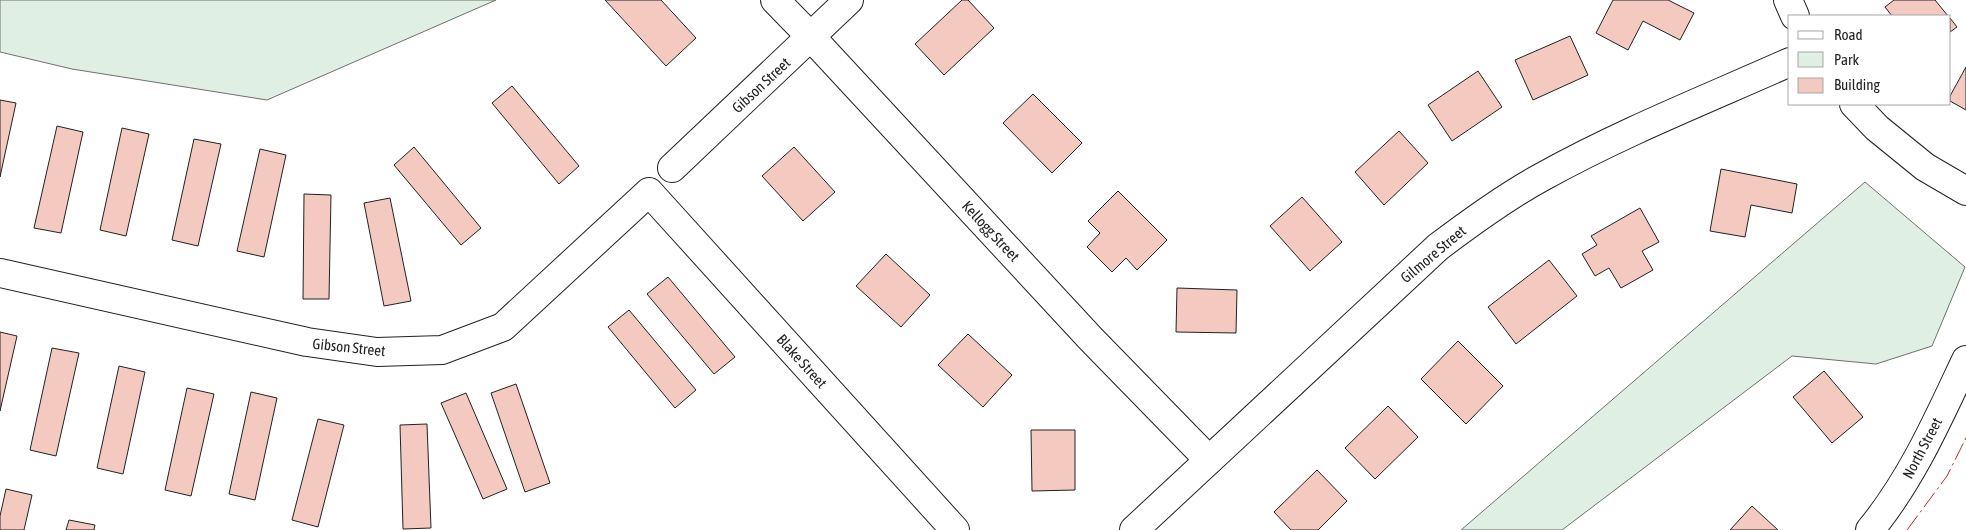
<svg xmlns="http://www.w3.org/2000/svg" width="1966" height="530" viewBox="0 0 1966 530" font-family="'Asap Condensed',sans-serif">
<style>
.green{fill:#e0efe3;stroke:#6f6f6f}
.building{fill:#f3c9c0;stroke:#222}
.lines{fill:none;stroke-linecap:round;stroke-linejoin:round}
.street-casing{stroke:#222;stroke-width:30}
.street{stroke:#fff;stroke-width:28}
.power{stroke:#c62828;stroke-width:1;stroke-dasharray:18 4 2.5 4;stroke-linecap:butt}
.labels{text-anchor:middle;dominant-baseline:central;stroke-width:4;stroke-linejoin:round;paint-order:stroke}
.street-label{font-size:15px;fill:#222;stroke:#fff}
</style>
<rect width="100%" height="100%" fill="#fff"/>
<g class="green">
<polygon points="0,0 496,0 267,100 72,69 0,52"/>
<polygon points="1865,182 1965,267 1932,346 1876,364 1792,356 1562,530 1461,530"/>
</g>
<g class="building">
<polygon points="605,0 661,0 696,38 666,66"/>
<polygon points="962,0 968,0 994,28 944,75 915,44"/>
<polygon points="1613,0 1668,0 1694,13 1680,40 1643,21 1628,50 1596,33"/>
<polygon points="1894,0 1935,0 1948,16 1892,16 1885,7"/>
<polygon points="1950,18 1957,27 1950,32"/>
<polygon points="1570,36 1588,75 1533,100 1515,60"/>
<polygon points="1966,67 1966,110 1950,101 1950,96"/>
<polygon points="1478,71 1502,107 1452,141 1428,105"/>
<polygon points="512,86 579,166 559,184 492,103"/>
<polygon points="1033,94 1082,143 1052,173 1003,123"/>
<polygon points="0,100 16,103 0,177"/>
<polygon points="57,126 83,132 61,233 34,228"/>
<polygon points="122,128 149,134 126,236 100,230"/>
<polygon points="1399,131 1428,163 1384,205 1355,172"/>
<polygon points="194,139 221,144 198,246 172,240"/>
<polygon points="414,147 481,228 461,245 394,165"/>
<polygon points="794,147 835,192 803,221 762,176"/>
<polygon points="260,149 286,155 264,257 237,251"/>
<polygon points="1721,169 1797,184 1792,213 1751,205 1745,237 1710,231"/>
<polygon points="1118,191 1167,240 1137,270 1126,258 1112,272 1087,247 1100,233 1088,221"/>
<polygon points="304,194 331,195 329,299 303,299"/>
<polygon points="1302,197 1342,242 1310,271 1270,226"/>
<polygon points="390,198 411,301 384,306 364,203"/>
<polygon points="1640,208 1659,242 1642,251 1653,270 1621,288 1609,268 1595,276 1582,254 1597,245 1591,236"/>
<polygon points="886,254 930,295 901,327 856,286"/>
<polygon points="1549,260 1577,296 1516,344 1488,307"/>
<polygon points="668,277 735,357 714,374 647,294"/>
<polygon points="1177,288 1237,290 1236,333 1176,332"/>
<polygon points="629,310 696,390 675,408 608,327"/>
<polygon points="0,332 17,336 0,411"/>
<polygon points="968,334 1012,375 983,407 938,365"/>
<polygon points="1458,341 1503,386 1466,424 1421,379"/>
<polygon points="52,348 79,353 56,456 30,450"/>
<polygon points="119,366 145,372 123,474 97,468"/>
<polygon points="1824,371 1863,417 1832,443 1793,397"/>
<polygon points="516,384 550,483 525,492 491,393"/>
<polygon points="187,388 214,394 191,496 165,490"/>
<polygon points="251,392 277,398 255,500 229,494"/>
<polygon points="466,393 507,489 483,499 441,403"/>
<polygon points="1388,406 1418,437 1375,479 1345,448"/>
<polygon points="318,419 344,425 318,527 292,520"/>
<polygon points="427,424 431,528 403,529 400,425"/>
<polygon points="1031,430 1075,430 1075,490 1032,491"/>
<polygon points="1317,470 1347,501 1318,530 1291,530 1274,512"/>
<polygon points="6,489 32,495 24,530 0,530 0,516"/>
<polygon points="1752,506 1778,530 1730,530"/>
<polygon points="69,520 95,525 94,530 66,530"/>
</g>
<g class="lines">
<g class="street-casing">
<g id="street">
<polyline points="775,0 811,37 1091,339 1209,460"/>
<polyline points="1788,0 1795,16"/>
<polyline points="1854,104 1877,128 1925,167 1966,191"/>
<polyline points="672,168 849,0"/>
<polyline points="0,273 307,342 377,352 442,350 503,327 649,192 955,530"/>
<path d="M1134,530L1438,247C1471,222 1505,197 1542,177C1621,133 1707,99 1790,62"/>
<path d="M1870,530C1912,479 1938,419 1966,360"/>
</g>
</g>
<use href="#street" class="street"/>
<polyline class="power" points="1907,530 1947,476 1966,438"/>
</g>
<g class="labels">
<g class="street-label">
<text transform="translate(761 85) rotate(-43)">Gibson Street</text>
<text transform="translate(991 231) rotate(47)">Kellogg Street</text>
<text transform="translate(1433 254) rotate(-40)">Gilmore Street</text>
<text transform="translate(349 347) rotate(6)">Gibson Street</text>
<text transform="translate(802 361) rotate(48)">Blake Street</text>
<text transform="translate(1922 448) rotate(-62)">North Street</text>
</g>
</g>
<rect x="1788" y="15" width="162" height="90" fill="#ffffff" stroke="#a7a7a7"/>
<rect x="1798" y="31" width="25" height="8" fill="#ffffff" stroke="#a7a7a7"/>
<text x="1834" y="40" font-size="15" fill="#222222">Road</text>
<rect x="1798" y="52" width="25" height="15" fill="#e0efe3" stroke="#a7a7a7"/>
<text x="1834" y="65" font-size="15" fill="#222222">Park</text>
<rect x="1798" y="78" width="25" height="15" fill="#f3c9c0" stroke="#a7a7a7"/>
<text x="1834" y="90" font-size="15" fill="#222222">Building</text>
</svg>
